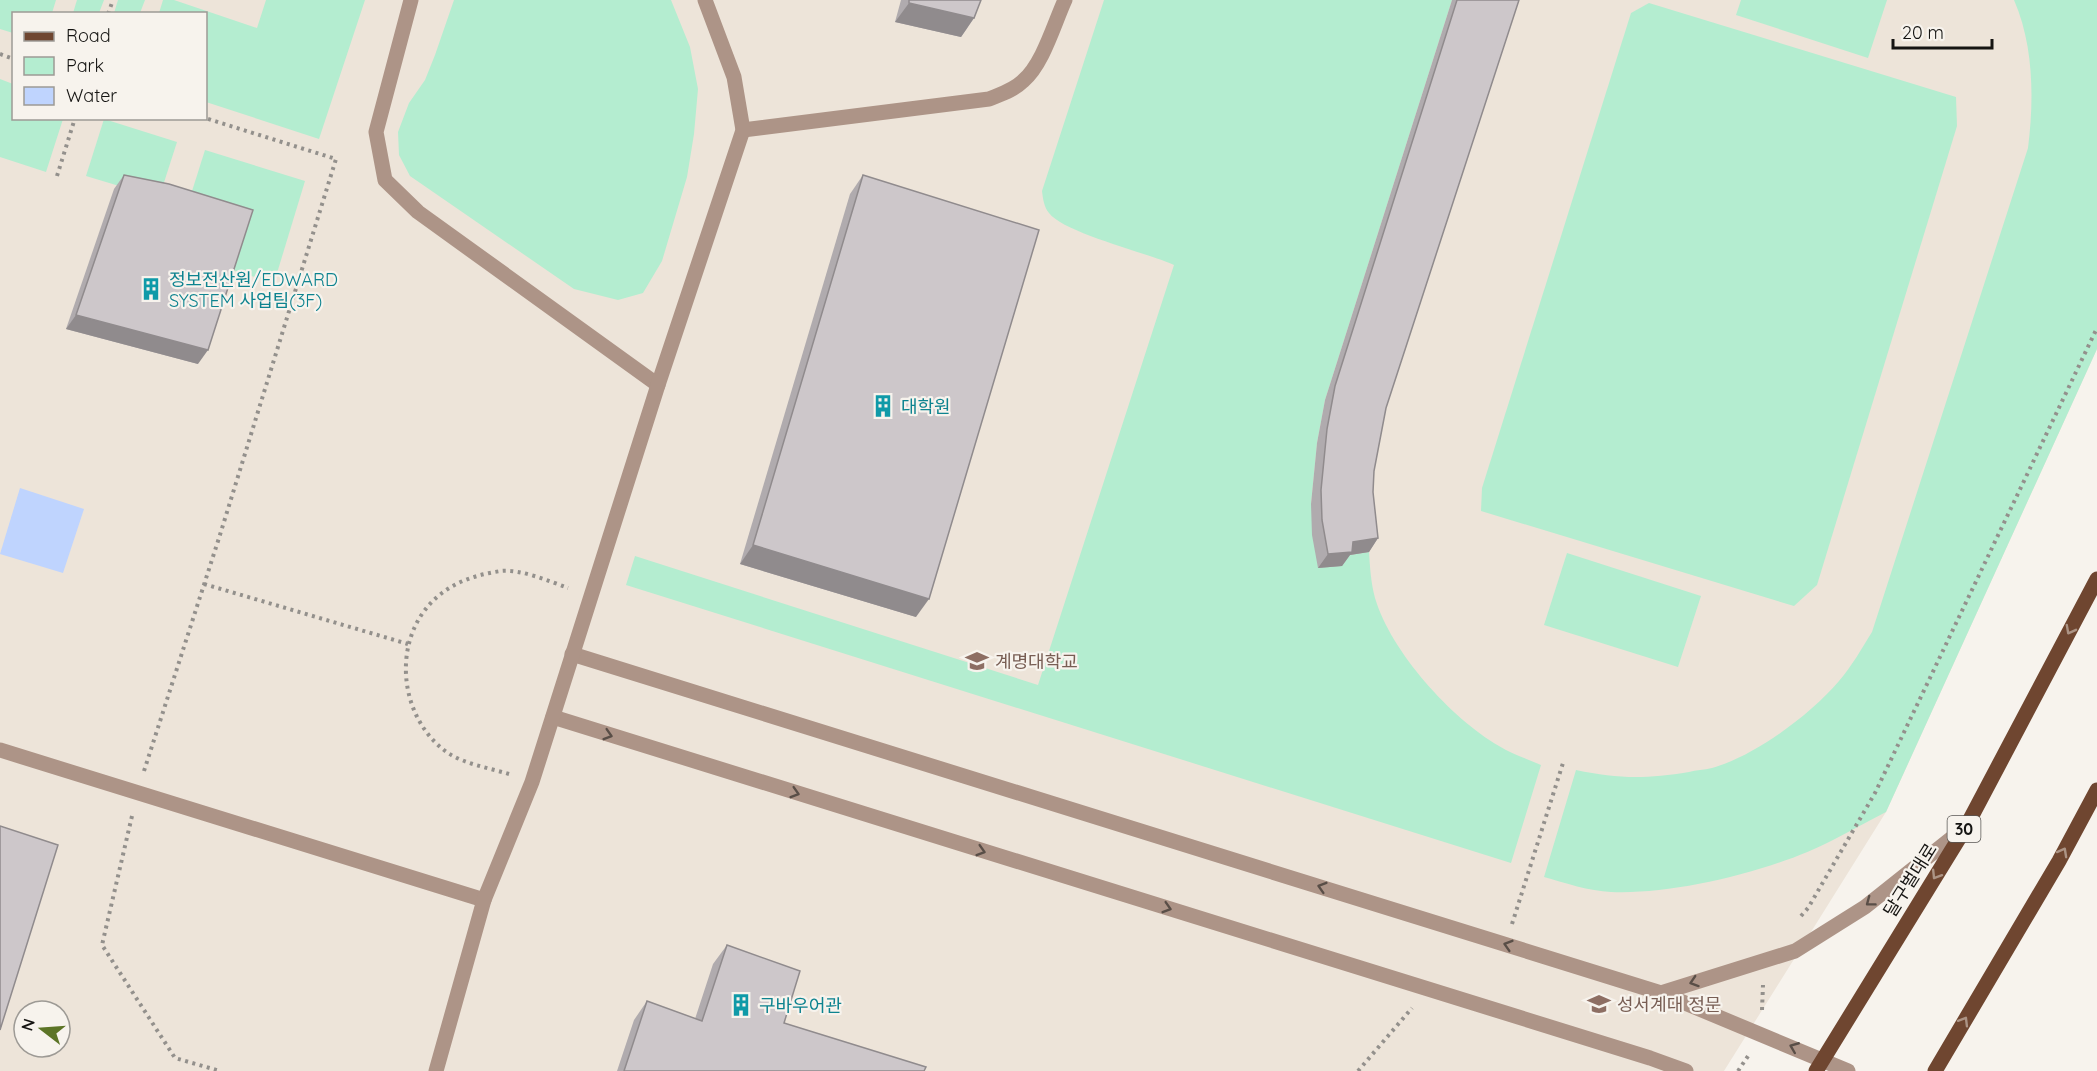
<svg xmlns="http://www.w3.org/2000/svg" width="2097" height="1071" viewBox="0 0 2097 1071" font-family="Quicksand,'Noto Sans KR',sans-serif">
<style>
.built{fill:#ede4d9;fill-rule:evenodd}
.green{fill:#b4edd0}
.water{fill:#bfd4fe}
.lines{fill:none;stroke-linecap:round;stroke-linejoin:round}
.path{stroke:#93908c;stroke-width:4;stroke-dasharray:3 4.5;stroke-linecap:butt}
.service{stroke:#ad9487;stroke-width:15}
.primary{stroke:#6f4630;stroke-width:15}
.wall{fill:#b0abae}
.shaded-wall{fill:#908b8d}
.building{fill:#cdc7ca;stroke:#908b8d;stroke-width:1.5}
.oneway{stroke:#ac9485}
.oneway2{stroke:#594e47}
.labels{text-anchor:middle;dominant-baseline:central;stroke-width:4.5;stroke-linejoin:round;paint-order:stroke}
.shield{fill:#f7f3ed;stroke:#595754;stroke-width:1.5}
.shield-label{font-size:16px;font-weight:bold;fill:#151412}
.culture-label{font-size:18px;fill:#0d838f;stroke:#f7f3ed;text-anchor:start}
.education-label{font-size:18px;fill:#785e54;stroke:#f7f3ed;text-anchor:start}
.street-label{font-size:18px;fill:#151412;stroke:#f7f3ed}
</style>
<rect width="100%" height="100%" fill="#f7f3ed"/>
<path class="built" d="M0,0H2097V349L1886,812L1724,1071H0ZM14,14H206V118H14ZM24,1011H60V1047H24Z"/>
<g class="green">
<polygon points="0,0 56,0 52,13 14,14 13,33 0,29"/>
<polygon points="77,0 104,0 99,13 73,13"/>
<polygon points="118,0 145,0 140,13 114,13"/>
<polygon points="163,0 174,0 257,28 266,0 365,0 319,139 206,102 206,14 159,13"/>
<polygon points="454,0 671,0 690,47 698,89 694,134 687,177 662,261 643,293 618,300 574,289 410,176 399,155 398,132 409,103 425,80 435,55"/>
<path d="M1104,0H1452L1325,400L1317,443L1311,504L1343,556L1369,552C1370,568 1371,583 1375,598C1391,652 1451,718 1499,746C1512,754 1527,759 1541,765L1511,863L626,585L635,556L1038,685L1174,265C1148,253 1064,233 1049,213C1044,207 1043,199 1042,191Z"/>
<polygon points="1741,0 1887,0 1868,58 1736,15"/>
<path d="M2014,0H2097V349L1886,812C1868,821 1851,831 1833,840C1776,870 1675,895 1611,892C1589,891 1565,883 1544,877L1576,770C1618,779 1646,779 1689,772C1696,770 1704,770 1712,768C1755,756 1810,715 1839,681C1852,666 1862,648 1872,632L2028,148C2034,100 2034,46 2014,0Z"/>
<polygon points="1649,3 1956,97 1957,126 1817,585 1794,606 1481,511 1482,488 1631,13"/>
<polygon points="0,79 13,84 14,118 63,119 46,172 0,157"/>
<polygon points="104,119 177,142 159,198 86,176"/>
<polygon points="205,150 305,181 274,283 229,269 187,207"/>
<polygon points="1567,553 1701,596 1678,667 1544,625"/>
</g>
<polygon class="water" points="20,488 84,509 63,573 0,554"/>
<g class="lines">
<g class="path">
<polyline points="108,14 113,0"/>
<polyline points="0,54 14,59"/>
<polyline points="57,176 75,118"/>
<polyline points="204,584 408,644"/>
<polyline points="144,771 219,538 336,159 205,118"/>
<path d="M509,774C489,768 465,764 448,753C396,717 390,632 442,593C459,580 480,574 501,571C521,569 549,581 568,588"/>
<polyline points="132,816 102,945 175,1058 220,1071"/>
<polyline points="1801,916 1808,908 1875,793 2097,328"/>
<polyline points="1512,924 1563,763"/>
<polyline points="1762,1010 1763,985"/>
<polyline points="1358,1071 1412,1008"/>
<polyline points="1738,1071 1748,1056"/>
</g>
<g class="service">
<polyline points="411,0 376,132 385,180 418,212 658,385"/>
<path d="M743,130L989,99C1001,94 1014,90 1023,81C1043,64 1054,24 1065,0"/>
<polyline points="572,654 1661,993 1795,951 1865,907 1963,829"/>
<polyline points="553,717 1650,1058 1686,1071"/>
<polyline points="0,750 484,900"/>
<polyline points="1661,993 1848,1071"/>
<polyline points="436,1071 484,900 532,782 658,385 743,130 734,77 705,0"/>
</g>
<g class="primary">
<polyline points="1816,1071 1966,827 2097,579"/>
<polyline points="1935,1071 2059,861 2097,790"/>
</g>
</g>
<g class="wall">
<polygon points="901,0 981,0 974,18 961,37 895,22"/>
<polygon points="1452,0 1519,0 1386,408 1374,471 1373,492 1378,538 1369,552 1350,555 1342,566 1318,568 1312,535 1311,504 1317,443 1325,400"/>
<polygon points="124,175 198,364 66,329 114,189"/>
<polygon points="863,175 916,617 740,564 850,194"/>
<polygon points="727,945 784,1023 924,1071 617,1071 634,1020 647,1001 695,1019 713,964"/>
</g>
<g class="shaded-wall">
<polygon points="909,3 974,18 961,37 895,22"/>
<polygon points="76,315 208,350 198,364 66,329"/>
<polygon points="1378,538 1369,552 1350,555 1342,566 1318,568 1328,554 1353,542"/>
<polygon points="753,545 929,599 916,617 740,564"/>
</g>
<g class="building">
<polygon points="909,0 981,0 974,18 909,3"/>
<polygon points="1457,0 1519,0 1386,408 1374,471 1373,492 1378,538 1353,542 1352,552 1328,554 1322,520 1321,490 1327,429 1335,386"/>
<polygon points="124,175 169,184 253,210 208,350 76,315"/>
<polygon points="863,175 1039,230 929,599 753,545"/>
<polygon points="0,826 58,845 0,1030"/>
<polygon points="727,945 800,971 784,1023 926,1067 924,1071 624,1071 647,1001 702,1021"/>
</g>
<defs><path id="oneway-chevron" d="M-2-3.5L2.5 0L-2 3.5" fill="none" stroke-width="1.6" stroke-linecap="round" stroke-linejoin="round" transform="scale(1.5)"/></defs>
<g class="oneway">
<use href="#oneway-chevron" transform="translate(2070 630) rotate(118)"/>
<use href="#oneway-chevron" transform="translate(2063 852) rotate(-61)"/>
<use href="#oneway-chevron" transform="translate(1936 875) rotate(122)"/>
<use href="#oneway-chevron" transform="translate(1964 1021) rotate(-59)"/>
</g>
<g class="oneway2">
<use href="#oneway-chevron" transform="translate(608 735) rotate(17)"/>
<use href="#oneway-chevron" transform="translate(795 793) rotate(17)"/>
<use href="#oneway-chevron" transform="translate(981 851) rotate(17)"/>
<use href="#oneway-chevron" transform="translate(1322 887) rotate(-163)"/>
<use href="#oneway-chevron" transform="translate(1870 902) rotate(143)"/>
<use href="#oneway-chevron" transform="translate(1167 908) rotate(17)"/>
<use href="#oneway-chevron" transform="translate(1508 945) rotate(-163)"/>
<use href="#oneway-chevron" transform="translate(1694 982) rotate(162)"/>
<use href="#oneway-chevron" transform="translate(1794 1047) rotate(-158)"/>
</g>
<defs>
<g id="building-bare" transform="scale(1.8)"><path d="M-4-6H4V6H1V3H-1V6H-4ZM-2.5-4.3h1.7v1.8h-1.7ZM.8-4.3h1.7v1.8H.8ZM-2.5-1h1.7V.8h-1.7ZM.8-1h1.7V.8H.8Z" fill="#0f9aa8" stroke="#f7f3ed" stroke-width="2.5" paint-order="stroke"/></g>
<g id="university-bare" transform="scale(1.8)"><path d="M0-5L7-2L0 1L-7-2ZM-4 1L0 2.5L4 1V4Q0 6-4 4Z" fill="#8d6e63" stroke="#f7f3ed" stroke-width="2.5" paint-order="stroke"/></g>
<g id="school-bare" transform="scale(1.8)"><path d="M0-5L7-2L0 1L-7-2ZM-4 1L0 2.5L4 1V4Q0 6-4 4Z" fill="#8d6e63" stroke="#f7f3ed" stroke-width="2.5" paint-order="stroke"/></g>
</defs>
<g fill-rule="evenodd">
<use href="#building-bare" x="151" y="289"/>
<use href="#building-bare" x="883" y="406"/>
<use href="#university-bare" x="977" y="661"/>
<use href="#school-bare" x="1599" y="1004"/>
<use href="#building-bare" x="741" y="1005"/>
</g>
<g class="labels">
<rect class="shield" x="1947.5" y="816" width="33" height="26" rx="4.5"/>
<g class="shield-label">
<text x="1964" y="829">30</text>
</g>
<g class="culture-label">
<text x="169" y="279">정보전산원/EDWARD<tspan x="169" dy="21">SYSTEM 사업팀(3F)</tspan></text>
<text x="901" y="406">대학원</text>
<text x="759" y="1005">구바우어관</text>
</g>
<g class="education-label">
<text x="995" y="661">계명대학교</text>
<text x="1617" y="1004">성서계대 정문</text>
</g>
<g class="street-label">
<text transform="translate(1910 880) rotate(-58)">달구벌대로</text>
</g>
</g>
<rect x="12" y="12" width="195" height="108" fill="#f7f3ed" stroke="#9d9a95" stroke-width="1.5"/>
<rect x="24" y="32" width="30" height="9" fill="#6f4630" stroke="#9d9a95" stroke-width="1.5"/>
<text x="66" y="42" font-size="18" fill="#151412">Road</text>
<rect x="24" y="57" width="30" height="18" fill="#b4edd0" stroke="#9d9a95" stroke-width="1.5"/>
<text x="66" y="72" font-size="18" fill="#151412">Park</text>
<rect x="24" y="87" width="30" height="18" fill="#bfd4fe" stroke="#9d9a95" stroke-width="1.5"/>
<text x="66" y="102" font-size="18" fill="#151412">Water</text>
<g transform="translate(42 1029) rotate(287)"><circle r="28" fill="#f7f3ed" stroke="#9d9a95" stroke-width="1.5"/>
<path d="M0-4.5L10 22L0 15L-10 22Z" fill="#5c7426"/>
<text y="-9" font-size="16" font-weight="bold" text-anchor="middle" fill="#151412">N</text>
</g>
<path d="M1893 39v9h99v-9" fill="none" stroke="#151412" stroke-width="3"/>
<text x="1902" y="39" font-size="18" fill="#151412" stroke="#f7f3ed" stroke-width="4.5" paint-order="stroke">20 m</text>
</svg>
